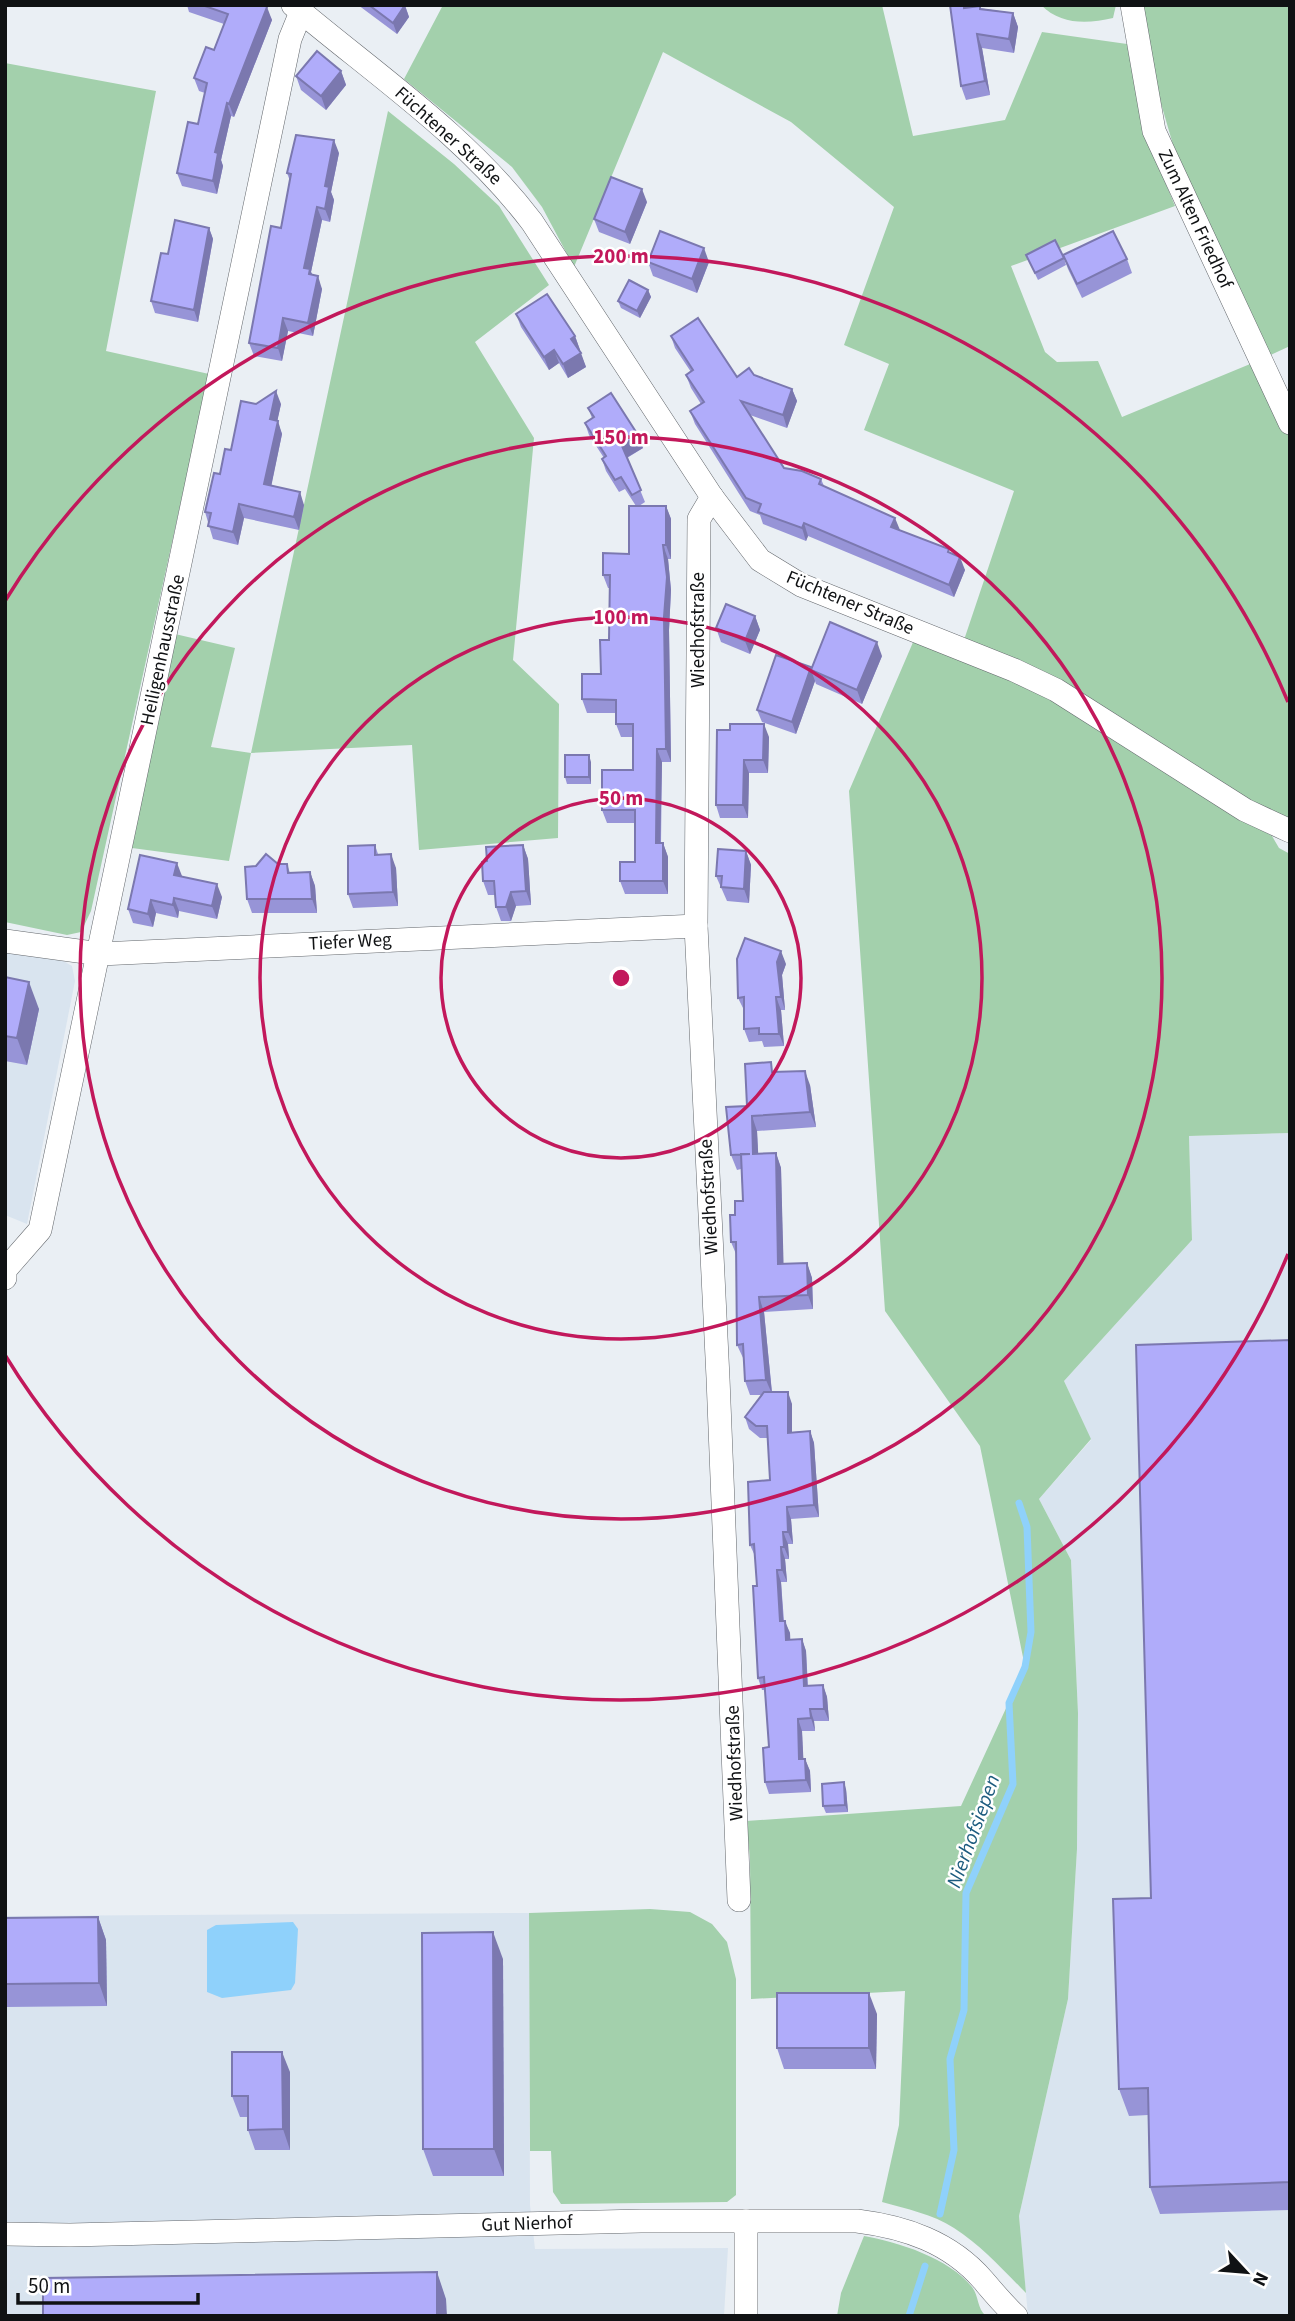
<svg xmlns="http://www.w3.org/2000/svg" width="1295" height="2321" viewBox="0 0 1295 2321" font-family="'Source Sans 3',sans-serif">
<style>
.built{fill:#d9e4ef}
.green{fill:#a3d0ac}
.water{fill:#8fd1fb}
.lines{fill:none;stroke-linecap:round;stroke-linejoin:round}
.stream{stroke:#8fd1fb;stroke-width:7}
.minor-casing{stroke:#63676c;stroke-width:24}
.minor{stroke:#fff;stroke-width:23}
.wall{fill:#9794d7}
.shaded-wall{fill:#7b78af}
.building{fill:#b0acfa;stroke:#7b78af;stroke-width:2}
.ring{fill:none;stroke:#c2185b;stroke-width:3.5}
.labels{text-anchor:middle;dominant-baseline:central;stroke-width:5;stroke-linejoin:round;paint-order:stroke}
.street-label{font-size:19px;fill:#101214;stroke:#fff}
.water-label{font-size:21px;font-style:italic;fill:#1d5c7f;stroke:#fff}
.centre{fill:#c2185b;stroke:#fff;stroke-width:3.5}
.ring-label{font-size:21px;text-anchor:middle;font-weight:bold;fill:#c2185b;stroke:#fff;stroke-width:5;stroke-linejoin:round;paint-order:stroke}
</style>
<rect width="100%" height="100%" fill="#eaeff4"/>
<g class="built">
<polygon points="5,948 63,961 72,966 75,981 27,1224 5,1215"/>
<polygon points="1290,1133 1290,2316 1028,2316 1019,2216 1068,1999 1077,1849 1078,1713 1071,1560 1039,1499 1091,1440 1064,1381 1192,1240 1189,1136"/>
<polygon points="529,1913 530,2205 535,2249 728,2248 724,2316 5,2316 5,1916"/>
</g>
<g class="green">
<path d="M443,5H882L913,136L1005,120L1042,32L1127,44L1142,126L1175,206L1011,266L1045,352L1057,362L1098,361L1122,417L1255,362L1290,434V819C1222,792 1164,746 1103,707C1059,678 1013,659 964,640L1014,491L864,430L889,364L844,345L894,207L791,122L663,52L574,267L542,207L512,167L404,79Z"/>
<path d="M1041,5H1116L1113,18C1087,24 1061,25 1041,5Z"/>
<polygon points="1142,5 1290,5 1290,346 1266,357 1183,179 1160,100"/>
<polygon points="5,63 156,91 106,351 209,374 91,911 81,932 67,935 5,922"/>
<polygon points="388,111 454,164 499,206 549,285 475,342 534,438 513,660 559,704 558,838 419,850 412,745 251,753 229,861 132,848 175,634 235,648 211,747 251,753"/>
<path d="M914,640L1002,672L1080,713L1272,836L1279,848L1290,854V1133L1189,1136L1192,1240L1064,1381L1091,1439L1039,1499L1071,1560L1078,1713L1077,1849L1068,1999L1019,2216L1026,2293C1004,2271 981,2245 954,2228C933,2214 906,2209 882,2202L899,2125L905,1991L751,1999L750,1858L746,1821L961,1806L1025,1667L980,1446L885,1311L849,791Z"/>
<polygon points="650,1909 690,1912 712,1924 727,1942 736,1979 736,2195 727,2202 561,2204 553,2192 551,2151 530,2151 529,1913"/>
<path d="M864,2236C898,2242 949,2258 972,2287C979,2296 977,2309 986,2316H837L841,2293Z"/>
</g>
<polygon class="water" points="293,1922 298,1929 295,1983 291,1990 222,1998 207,1992 207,1930 216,1925"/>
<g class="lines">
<g class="stream">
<polyline points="940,2214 954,2150 950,2059 964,2010 966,1893 1013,1784 1009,1703 1025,1667 1031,1632 1027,1527 1019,1503"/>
<polyline points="909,2316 925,2266"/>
</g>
<g class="minor-casing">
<g id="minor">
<path d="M293,5C376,75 466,135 532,222L712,497L760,560L801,585L1014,670L1056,690L1245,810L1290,831"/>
<polyline points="1132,5 1154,131 1290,423"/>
<polyline points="712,497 699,519 696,926 718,1378 739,1900"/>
<polyline points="5,941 100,954 696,926"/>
<polyline points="5,1278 5,1270 40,1230 290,39 301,12"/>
<path d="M5,2234L70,2235L641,2221H857C905,2227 950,2242 983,2280C994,2293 1003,2304 1016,2316"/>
<polyline points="746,2316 746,2221"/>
</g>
</g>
<use href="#minor" class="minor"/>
</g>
<g class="wall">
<polygon points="187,5 264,5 272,20 234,117 231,116 221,160 223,166 217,194 182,186 177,173 198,124 205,93 199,91 194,78 214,50 224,24 189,12"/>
<polygon points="358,5 405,5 409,17 397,34"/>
<polygon points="948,5 972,5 972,7 1013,13 1018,27 1014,53 982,48 990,95 966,100 961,86 950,7"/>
<polygon points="341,71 346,85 326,110 301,90 296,76"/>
<polygon points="339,153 331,192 334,200 330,222 322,220 311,272 322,289 313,336 288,331 282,361 254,356 249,343 281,228 290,181 287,173"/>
<polygon points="647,202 630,244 599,232 594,219"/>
<polygon points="209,228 213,239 198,322 155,313 151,301 168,254"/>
<polygon points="1026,255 1064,258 1066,265 1038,280"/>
<polygon points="1063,255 1127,259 1132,273 1082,298 1068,269"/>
<polygon points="648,262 709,262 697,293 653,276"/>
<polygon points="648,290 651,297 640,318 621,308 618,301"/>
<polygon points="516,314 575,336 580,350 579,350 586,367 568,378 559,363 549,370 521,327"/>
<polygon points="671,336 737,377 754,375 792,389 797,401 787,428 750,415 784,468 821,479 824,486 900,531 951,553 965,570 954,597 808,536 806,541 763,524 760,515 750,511 695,424 690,411 701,404 691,388 686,375 691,372 675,348"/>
<polygon points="256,404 281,404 277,421 282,434 271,486 304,505 299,530 244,518 238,545 213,539 205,512 231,450"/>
<polygon points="588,408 643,448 627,458 645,502 639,506 666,506 671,519 671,559 668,559 671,590 669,630 671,762 662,762 661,843 663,843 668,857 668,894 625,894 620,881 635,862 635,823 607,823 602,810 633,770 633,737 621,737 616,724 616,713 587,713 582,699 601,674 609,640 610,588 608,588 603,575 629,554 636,506 625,489 619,492 606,471 602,459 604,458 589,435 585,423 592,418"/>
<polygon points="755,616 760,630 750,654 721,642 716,628"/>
<polygon points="882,656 862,704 816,684 815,681 796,734 762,722 757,710 812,668"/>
<polygon points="717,730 769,737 768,773 749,773 748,818 720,818 716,805"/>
<polygon points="591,762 591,784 567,784 565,777"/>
<polygon points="375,845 378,854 396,868 398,906 353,908 348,894"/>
<polygon points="523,845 528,859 531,905 516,906 511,921 501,921 496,907 495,895 488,895 483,881 487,861"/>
<polygon points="746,851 751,865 749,903 727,901 716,876"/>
<polygon points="278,864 287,864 290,873 310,872 315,886 317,913 252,913 247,899"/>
<polygon points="182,876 182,877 222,897 217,919 179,911 178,918 156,913 153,927 133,923 128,909"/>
<polygon points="786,964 782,975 785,1010 781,1010 784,1046 764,1047 762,1041 749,1042 744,1029 744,1010 738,998"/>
<polygon points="5,977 39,1009 27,1065 5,1061"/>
<polygon points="775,1072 810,1085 816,1127 757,1131 758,1154 776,1153 781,1168 783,1264 807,1263 812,1278 813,1309 764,1312 772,1392 792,1404 792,1432 810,1431 814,1443 819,1517 791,1519 793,1544 788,1544 789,1559 785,1559 787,1582 781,1582 784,1621 790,1633 790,1639 802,1639 806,1651 808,1686 823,1685 827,1697 829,1721 814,1721 815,1731 802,1731 803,1759 805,1759 810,1771 811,1792 769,1794 765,1782 769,1747 765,1690 762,1690 758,1678 757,1586 755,1556 750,1545 770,1480 768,1438 760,1438 749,1429 745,1417 762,1395 750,1395 745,1381 744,1360 737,1345 736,1254 731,1242 735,1215 743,1201 741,1169 737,1170 731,1155 747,1106"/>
<polygon points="1290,1340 1290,2210 1160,2214 1150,2187 1148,2115 1129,2116 1119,2089 1151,1898"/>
<polygon points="846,1789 848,1812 826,1813 823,1806"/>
<polygon points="98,1917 106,1940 107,2006 5,2007 5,1918"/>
<polygon points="503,1959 504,2176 433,2176 423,2149"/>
<polygon points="877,2014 876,2069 784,2069 777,2048"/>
<polygon points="290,2072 290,2150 255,2150 248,2130 248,2117 240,2117 232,2096"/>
</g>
<g class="shaded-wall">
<polygon points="405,6 409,17 397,34 393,23"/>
<polygon points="267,7 272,20 234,117 229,104"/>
<polygon points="1013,13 1018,27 1014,53 1009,39"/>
<polygon points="977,34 982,48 990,95 985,81"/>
<polygon points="341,71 346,85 326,110 321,96"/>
<polygon points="227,103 231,116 221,160 223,166 217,194 213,181 215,152"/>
<polygon points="334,140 339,153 331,192 334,200 330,222 325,209 325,186"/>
<polygon points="642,189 647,202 630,244 625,232"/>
<polygon points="317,207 322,220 311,272 315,282 304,268"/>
<polygon points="209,228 213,239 198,322 194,310"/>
<polygon points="704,248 709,262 697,293 692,279"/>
<polygon points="318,276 322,289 313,336 308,323"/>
<polygon points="648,290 651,297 640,318 637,311"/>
<polygon points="283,318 288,331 282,361 278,348"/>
<polygon points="575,336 580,350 576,352 571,339"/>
<polygon points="554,350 559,363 549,370 544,357"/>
<polygon points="581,353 586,367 568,378 563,364"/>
<polygon points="792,389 797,401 787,428 783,415"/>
<polygon points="276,391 281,404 275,432 270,419"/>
<polygon points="278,421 282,434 269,497 264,484"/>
<polygon points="638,435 643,448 626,458 622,446"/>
<polygon points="300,492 304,505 299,530 294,517"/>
<polygon points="239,504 244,518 238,545 233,532"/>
<polygon points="666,506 671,519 671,559 666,545"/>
<polygon points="895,518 900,530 891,527"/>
<polygon points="804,523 808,536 806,541 802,528"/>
<polygon points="663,545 668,559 671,590 669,630 671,762 666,749"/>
<polygon points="960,557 965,570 954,597 949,585"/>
<polygon points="755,616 760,630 750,654 745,641"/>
<polygon points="877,642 882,656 862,704 857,690"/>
<polygon points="811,667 812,671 811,670 815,681 796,734 792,722"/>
<polygon points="764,724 769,737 768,773 763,760"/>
<polygon points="657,749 662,762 660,856 656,843"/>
<polygon points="589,755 591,762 591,784 589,777"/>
<polygon points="744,760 749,773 748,818 743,805"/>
<polygon points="663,843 668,857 668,894 663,881"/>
<polygon points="523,845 528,859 531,905 526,891"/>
<polygon points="746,851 751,865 749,903 744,889"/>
<polygon points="391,854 396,868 398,906 393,892"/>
<polygon points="177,863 182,876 179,889 174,875"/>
<polygon points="310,872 315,886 317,913 312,899"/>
<polygon points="217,884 222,897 217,919 212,906"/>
<polygon points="511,892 516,906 511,921 506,907"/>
<polygon points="174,898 179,911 178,918 173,905"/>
<polygon points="151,900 156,913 153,927 148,914"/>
<polygon points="781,951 786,964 782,975 785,1010 781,997 777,962"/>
<polygon points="29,982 39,1009 27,1065 17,1038"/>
<polygon points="776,997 781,1010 784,1046 779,1034"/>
<polygon points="805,1071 810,1085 816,1127 810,1112"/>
<polygon points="752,1116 757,1131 759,1169 753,1154"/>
<polygon points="776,1153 781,1168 784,1279 778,1264"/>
<polygon points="807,1263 812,1278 813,1309 808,1295"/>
<polygon points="759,1297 764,1312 772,1394 766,1380"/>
<polygon points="788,1392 792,1404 792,1445 788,1433"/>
<polygon points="810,1431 814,1443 819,1517 814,1505"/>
<polygon points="787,1507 791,1519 793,1544 788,1532"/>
<polygon points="783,1532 788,1544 789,1559 784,1547"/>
<polygon points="781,1547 785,1559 787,1582 782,1570"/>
<polygon points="777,1570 781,1582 784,1633 780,1621"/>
<polygon points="785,1621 790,1633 791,1652 786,1640"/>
<polygon points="802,1639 806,1651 808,1698 804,1686"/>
<polygon points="823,1685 827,1697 829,1721 824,1709"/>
<polygon points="810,1709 814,1721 815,1731 811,1718"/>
<polygon points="798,1719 802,1731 804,1771 799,1759"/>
<polygon points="805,1759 810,1771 811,1792 806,1780"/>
<polygon points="844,1782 846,1789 848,1812 845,1805"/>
<polygon points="98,1917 106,1940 107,2006 99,1983"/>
<polygon points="493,1932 503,1959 504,2176 494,2149"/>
<polygon points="869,1993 877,2014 876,2069 869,2048"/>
<polygon points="282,2052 290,2072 290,2150 283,2129"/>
<polygon points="437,2272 446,2299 447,2316 437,2316"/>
</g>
<g class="building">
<polygon points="202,5 264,5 267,7 229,104 227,103 215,152 218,153 213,181 177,173 188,122 198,124 207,83 194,78 206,47 214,50 228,14"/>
<polygon points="369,5 405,5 393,23"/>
<polygon points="950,5 964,5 964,8 980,6 980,9 1013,13 1009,39 977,34 985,81 961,86"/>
<polygon points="317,51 341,71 321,96 296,76"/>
<polygon points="296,135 334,140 325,186 329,187 325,209 317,207 304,268 310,269 309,274 318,276 308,323 283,318 278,348 249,343 271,226 281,228 291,174 287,173"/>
<polygon points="611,177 642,189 625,232 594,219"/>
<polygon points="175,220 209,228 194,310 151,301 161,253 168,254"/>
<polygon points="660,231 704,248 692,279 648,262"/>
<polygon points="1113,231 1127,259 1077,284 1063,255"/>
<polygon points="1055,240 1064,258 1035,273 1026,255"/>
<polygon points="629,280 648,290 637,311 618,301"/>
<polygon points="547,294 575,336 571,339 581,353 563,364 554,350 544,357 516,314"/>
<polygon points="698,318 737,377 749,368 754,375 792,389 783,415 741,401 784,468 802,471 821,479 819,484 895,518 891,527 949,549 948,552 960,557 949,585 804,523 802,528 758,512 761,504 746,498 690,411 704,402 686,375 693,370 671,336"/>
<polygon points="276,391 270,419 278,421 264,484 300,492 294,517 239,504 233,532 208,526 211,513 205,512 214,473 220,474 225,449 231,450 241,401 256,404"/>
<polygon points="611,393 638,435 622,446 641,490 632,495 621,477 615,480 602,459 606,456 585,423 594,417 588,408"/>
<polygon points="629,506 666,506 666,545 663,545 667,577 664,617 666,749 657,749 656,843 663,843 663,881 620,881 620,862 635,862 635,810 602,810 602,770 633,770 633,724 616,724 616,700 582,699 582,674 601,674 600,640 609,640 610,575 603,575 603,553 629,554"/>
<polygon points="726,604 755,616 745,641 716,628"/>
<polygon points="830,622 877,642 857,690 811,670"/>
<polygon points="776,655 811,667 792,722 757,710"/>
<polygon points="730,724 764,724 763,760 744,760 743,805 716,805 717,730 730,730"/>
<rect x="565" y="755" width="24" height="22"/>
<polygon points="375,845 375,855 391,854 393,892 348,894 348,846"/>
<polygon points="523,845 526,891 511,892 506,907 496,907 494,881 483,881 482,862 487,861 486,847"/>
<polygon points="718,849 746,851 744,889 721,887 722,876 716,876"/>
<polygon points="266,854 278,864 287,864 288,873 310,872 312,899 247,899 245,867 256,866"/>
<polygon points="140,855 177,863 174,875 217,884 212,906 174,898 173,905 151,900 148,914 128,909"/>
<polygon points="745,938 781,951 777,962 781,997 776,997 779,1034 759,1034 759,1028 744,1029 744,997 738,998 737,959"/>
<polygon points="5,977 29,982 17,1038 5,1036"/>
<polygon points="771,1062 772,1072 805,1071 810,1112 752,1116 753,1154 776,1153 778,1264 807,1263 808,1295 759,1297 766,1380 745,1381 743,1344 737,1345 736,1242 731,1242 730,1215 735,1215 735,1201 743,1201 741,1154 750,1154 731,1155 726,1107 747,1106 745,1064"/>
<polygon points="1290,1340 1290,2182 1150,2187 1148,2088 1119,2089 1113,1899 1151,1898 1136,1345"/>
<polygon points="764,1392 788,1392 788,1433 810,1431 814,1505 787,1507 788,1532 783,1532 784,1547 781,1547 782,1570 777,1570 780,1621 785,1621 786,1640 802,1639 804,1686 823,1685 824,1709 810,1709 811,1718 798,1719 799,1759 805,1759 806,1780 765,1782 763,1748 769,1747 764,1677 758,1678 753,1586 757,1586 754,1544 750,1545 748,1482 770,1480 767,1426 756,1426 745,1417"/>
<polygon points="844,1782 845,1805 823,1806 822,1784"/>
<polygon points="98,1917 99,1983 5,1984 5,1918"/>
<polygon points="493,1932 494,2149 423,2149 422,1933"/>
<rect x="777" y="1993" width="92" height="55"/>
<polygon points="232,2052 282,2052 283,2129 248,2130 248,2096 232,2096"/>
<polygon points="437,2272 437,2316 43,2316 43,2278"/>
</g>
<g class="ring">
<circle cx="621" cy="978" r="180"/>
<circle cx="621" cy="978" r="361"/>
<circle cx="621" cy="978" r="541"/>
<path d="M1288 1254A722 722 0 0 1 5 1355M5 601A722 722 0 0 1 1288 702"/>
</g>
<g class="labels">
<g class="street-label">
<text transform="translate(448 136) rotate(42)">Füchtener Straße</text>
<text transform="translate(1195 219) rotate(65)">Zum Alten Friedhof</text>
<text transform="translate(850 603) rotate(23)">Füchtener Straße</text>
<text transform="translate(698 630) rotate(-90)">Wiedhofstraße</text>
<text transform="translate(163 650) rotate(-78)">Heiligenhausstraße</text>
<text transform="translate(350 942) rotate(-3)">Tiefer Weg</text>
<text transform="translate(709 1197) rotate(-93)">Wiedhofstraße</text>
<text transform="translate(735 1763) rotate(-92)">Wiedhofstraße</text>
<text transform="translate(527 2224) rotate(-2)">Gut Nierhof</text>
</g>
<g class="water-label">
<text transform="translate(973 1831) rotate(-70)">Nierhofsiepen</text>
</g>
</g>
<circle cx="621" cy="978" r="10" class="centre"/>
<g class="ring-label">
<text x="621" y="263">200 m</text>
<text x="621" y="444">150 m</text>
<text x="621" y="624">100 m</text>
<text x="621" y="805">50 m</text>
</g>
<rect width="1295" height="2321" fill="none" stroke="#101214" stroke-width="14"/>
<g transform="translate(1246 2272) rotate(116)" stroke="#ffffff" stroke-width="5" paint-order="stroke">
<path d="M0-5L12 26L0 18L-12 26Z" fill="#101214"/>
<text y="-10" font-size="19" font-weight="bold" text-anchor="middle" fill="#101214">N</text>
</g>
<path d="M18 2293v10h180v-10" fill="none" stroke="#101214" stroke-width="3.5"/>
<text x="28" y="2293" font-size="21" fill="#101214" stroke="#ffffff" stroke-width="5" paint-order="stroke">50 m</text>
</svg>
